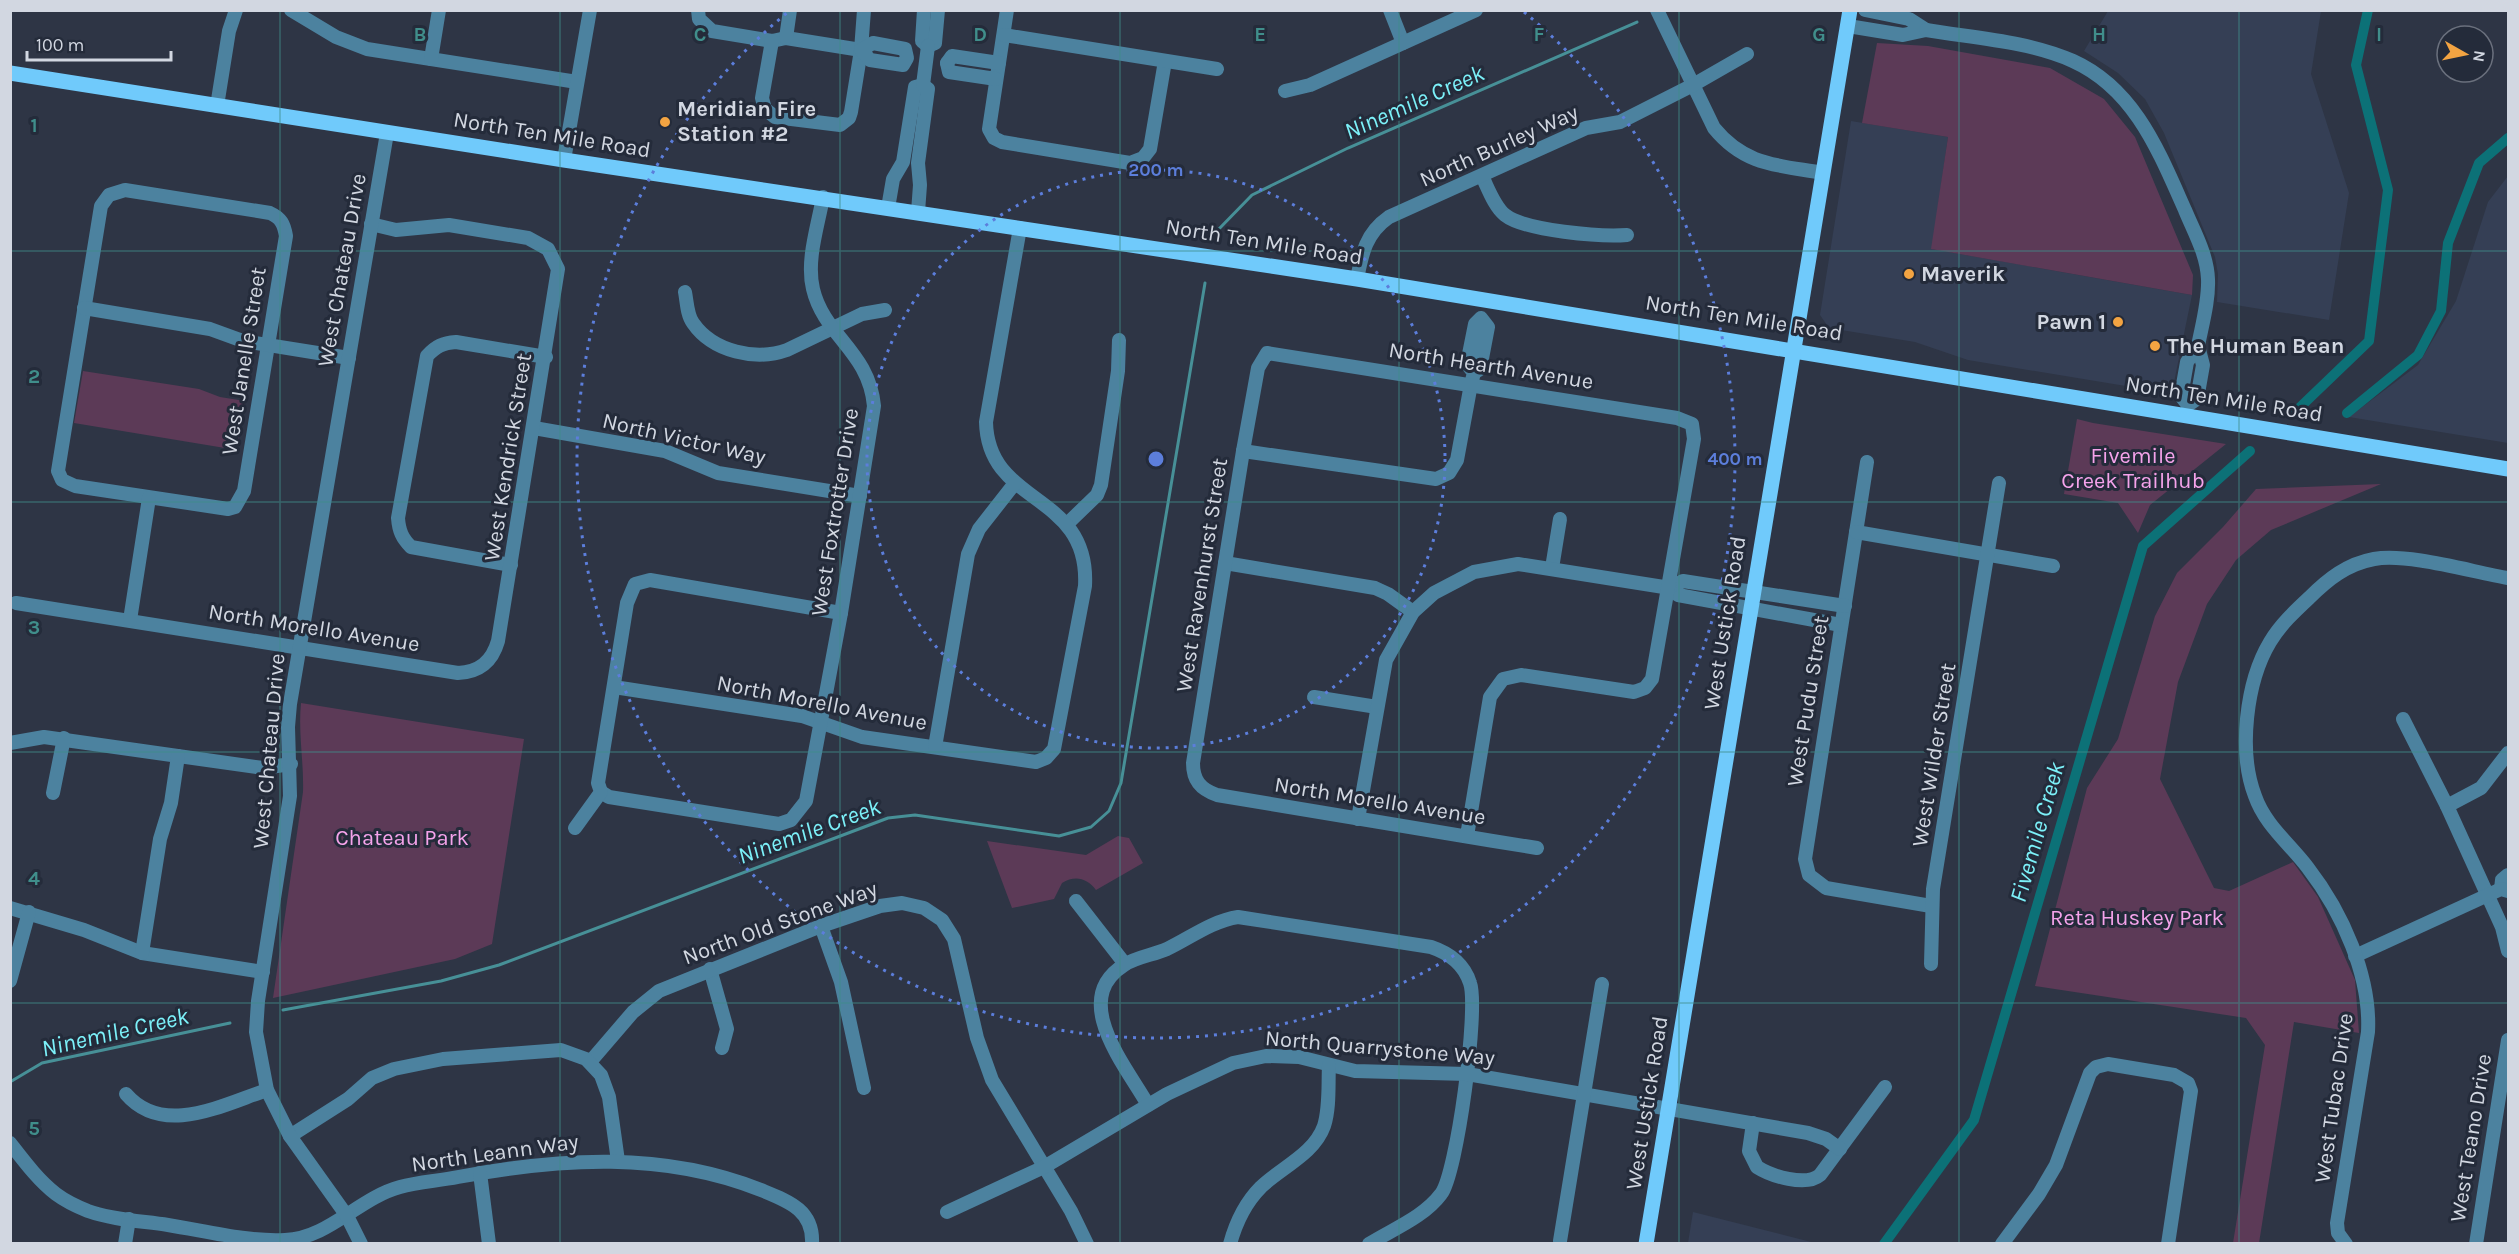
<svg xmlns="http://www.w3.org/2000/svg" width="2519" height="1254" viewBox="0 0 2519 1254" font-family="Karla,sans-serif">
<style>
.built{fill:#353f55}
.green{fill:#5c3a57}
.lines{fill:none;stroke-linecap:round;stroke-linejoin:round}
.stream{stroke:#479097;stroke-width:3}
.canal{stroke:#0c7177;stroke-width:10}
.minor{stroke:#4c829f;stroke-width:14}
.major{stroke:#70cafb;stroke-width:15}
.grid{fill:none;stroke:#408e8b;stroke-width:1.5;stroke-opacity:0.55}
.ring{fill:none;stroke:#5c7edb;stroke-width:3;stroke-dasharray:3 6}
.poi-dot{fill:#f3a442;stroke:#242b3a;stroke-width:2}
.labels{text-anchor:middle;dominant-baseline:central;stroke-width:6;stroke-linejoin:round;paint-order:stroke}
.poi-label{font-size:22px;font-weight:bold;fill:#d2d7e1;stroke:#242b3a;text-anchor:start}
.street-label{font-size:22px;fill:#d2d7e1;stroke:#242b3a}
.park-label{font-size:22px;fill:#f5a3eb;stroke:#242b3a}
.water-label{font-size:24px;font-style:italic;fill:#7cf1f9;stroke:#242b3a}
.grid-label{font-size:20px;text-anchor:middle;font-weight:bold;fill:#408e8b;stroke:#242b3a;stroke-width:6;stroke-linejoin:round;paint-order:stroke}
.centre{fill:#5c7edb;stroke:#242b3a;stroke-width:3}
.ring-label{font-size:18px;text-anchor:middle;font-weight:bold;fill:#5c7edb;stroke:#242b3a;stroke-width:6;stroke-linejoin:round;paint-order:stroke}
</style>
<rect width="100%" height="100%" fill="#2e3545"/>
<g class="built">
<polygon points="2108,11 2321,11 2311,74 2349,193 2329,320 2217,302 2218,274 2215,257 2164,133 2145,99 2118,73 2084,51"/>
<polygon points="1851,121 1948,137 1932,249 2192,295 2173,387 2162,392 1968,360 1915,342 1829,328 1820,315"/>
<polygon points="2508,176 2508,443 2349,417 2418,365 2456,301 2488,202"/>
<polygon points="1693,1212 1815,1243 1688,1243"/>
</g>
<g class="green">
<polygon points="1877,43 1928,46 2050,68 2104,99 2135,137 2193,275 2192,295 1931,249 1948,137 1862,123"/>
<polygon points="83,371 199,389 220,397 245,401 237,450 74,423"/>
<polygon points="2077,419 2093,423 2226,444 2150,505 2138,533 2118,503 2064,494"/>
<polygon points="2381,484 2271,530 2236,560 2207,604 2178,682 2160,779 2214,888 2229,891 2293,862 2318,897 2355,980 2359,1033 2294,1022 2259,1243 2233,1243 2265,1045 2246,1018 2035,986 2087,788 2118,739 2155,616 2177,573 2223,527 2256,489"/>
<path d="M301,703L524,739L492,944L455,959L273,998L303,792C304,762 298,734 301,703Z"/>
<path d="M1118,836L1129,838L1143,863L1096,890C1087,878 1075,875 1062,883L1054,899L1012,908L987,841L1086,855Z"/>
</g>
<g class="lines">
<g class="stream">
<polyline points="1216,232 1252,195 1348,148 1637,22"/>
<polyline points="283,1010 441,981 499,965 888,818 915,815 1059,836 1091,827 1109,811 1121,783 1205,283"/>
<polyline points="10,1082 42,1063 230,1023"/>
</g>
<g class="canal">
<polyline points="2294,413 2369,341 2388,190 2356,65 2368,10"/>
<polyline points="2347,413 2418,355 2441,311 2448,243 2479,163 2508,138"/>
<polyline points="1884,1244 1974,1120 2143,546 2250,451"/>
</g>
<g class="minor">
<polyline points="291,10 336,37 367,49 577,82"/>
<polyline points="698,10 699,19 712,31 772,41 786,38 861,50"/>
<polyline points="924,10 922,41 928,46"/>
<polyline points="1007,10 989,129 994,138 1002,142 1130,163 1143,158 1150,149 1165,61"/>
<polyline points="1390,10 1403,43"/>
<path d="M1657,10L1714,128C1745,166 1778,165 1823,173"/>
<polyline points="1848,26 1903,35 1926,30 1909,19 1865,10"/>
<path d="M1926,30C1974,38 2028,41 2073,61C2135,89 2159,152 2185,210C2194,232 2207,254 2208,279C2209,301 2202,325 2198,346"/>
<polyline points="1004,35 1217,69"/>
<polyline points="786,38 790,10"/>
<polyline points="772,41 762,98 765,109 775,117 840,125 849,118 851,112 861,50 864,10"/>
<polygon points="873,43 905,49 907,58 903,65 870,60 861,50"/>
<polyline points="928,46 935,43 938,10"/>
<polyline points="431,59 439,10"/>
<polyline points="947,63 949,72 996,79"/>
<polyline points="947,63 952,56 999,63"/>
<polyline points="1285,91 1310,85 1476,10"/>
<polyline points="217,106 229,31 236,10"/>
<polyline points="564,160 590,10"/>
<path d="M1482,176C1488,188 1494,206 1505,215C1525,231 1602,237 1627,235"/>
<path d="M125,190L270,213C281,218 284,224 286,236L244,491L235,507L228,509L75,486L62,480L58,471L101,206L109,195Z"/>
<polyline points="888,208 893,179 903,162 915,87 923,85"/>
<polyline points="918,212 920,185 918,163 928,89 923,85 928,46"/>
<path d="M1357,279C1362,253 1366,233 1389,217L1586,128L1620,122L1693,85L1747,54"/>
<path d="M685,292C687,302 687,315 693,323C713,352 756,361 787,350L862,314L885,310"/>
<polyline points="84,308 210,329 243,341 349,358"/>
<polygon points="2198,346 2203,365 2197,399 2188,405 2181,396 2187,362"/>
<polyline points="534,428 665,451 718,473 860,496"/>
<polyline points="1243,451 1436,479 1449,473 1457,460 1471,384 1474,373 1480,369 1488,327 1481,318 1475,324 1467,364 1474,373"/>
<polyline points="1867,462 1805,859 1809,875 1826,888 1931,906"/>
<polyline points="1067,524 1097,495 1101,485 1118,371 1119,340"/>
<polyline points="1856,532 2053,566"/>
<polyline points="1225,563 1375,588 1388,594 1413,612"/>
<path d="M511,565L411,547C402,538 399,531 398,518L427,356C436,346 443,343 456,342L546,357"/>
<polyline points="1552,568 1560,519"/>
<path d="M16,603L458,673C479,672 492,662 498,641L558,269L548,249L528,238L449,225L396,230L371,224"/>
<polyline points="130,620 149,498"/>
<polyline points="1841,625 1678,595 1670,588 1683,581 1845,606"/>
<path d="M614,687L802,716L862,737L1036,762L1046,758L1054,749L1085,586C1090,491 988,507 986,422L1020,228"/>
<polyline points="1314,697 1377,707"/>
<polyline points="2403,719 2447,806 2502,927 2508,951"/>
<polyline points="10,743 44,737 263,768 291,764"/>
<polyline points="935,747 968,554 979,529 1015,483"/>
<path d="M601,792L609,797L779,824L791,820L806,801L841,613L874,406C869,351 824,336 813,289C806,260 818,226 823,197"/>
<polyline points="53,793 64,738"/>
<polyline points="2447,806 2481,788 2508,753"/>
<polyline points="1358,819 1386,660 1413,612 1434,593 1474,572 1518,564 1670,588"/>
<polyline points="575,828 601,792 598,783 627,603 635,584 650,580 841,613"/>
<path d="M1467,836L1490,697L1503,679L1521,675L1634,692L1645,688L1652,679L1694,439L1692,424L1677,418L1267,353L1258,368L1243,451L1193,763C1193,780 1200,789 1217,795C1323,813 1430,831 1537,848"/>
<polyline points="2501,889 2502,880 2508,875"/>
<polyline points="1076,901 1125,964"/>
<polyline points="10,908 84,930 142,953 263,972"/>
<polyline points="821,926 841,982 864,1088"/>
<polyline points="142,953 160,839 171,803 178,756"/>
<polyline points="2355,956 2501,889 2508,891"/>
<polyline points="1931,964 1933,889 1999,483"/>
<polyline points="710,969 727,1029 722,1048"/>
<polyline points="10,981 29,912"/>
<polyline points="590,1062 633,1012 659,991 821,926 880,906 902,903 924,908 942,920 954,939 977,1038 992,1080 1071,1211 1087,1244"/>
<path d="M126,1094C163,1137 222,1105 267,1090"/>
<path d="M1148,1105C1126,1066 1069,1000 1124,965C1136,957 1153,955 1167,949C1190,938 1212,921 1238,917L1431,947C1449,953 1464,964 1470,983C1479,1008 1457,1174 1441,1194C1424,1217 1393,1229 1369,1244"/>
<path d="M1753,1123L1749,1151L1757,1167C1771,1176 1806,1187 1820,1175L1885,1087"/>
<polyline points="290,1136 348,1099 372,1078 394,1069 443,1059 561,1050 586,1059 601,1075 609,1097 618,1161"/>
<path d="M10,1143C24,1161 38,1180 56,1194C64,1200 78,1207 88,1211C113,1220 142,1221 168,1225C206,1231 247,1242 285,1240C329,1238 359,1198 400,1187C418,1182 438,1181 458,1177C560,1158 663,1151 761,1190C788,1201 814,1210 812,1244"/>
<polyline points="480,1173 489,1244"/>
<polyline points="947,1212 1044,1167 1167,1094 1233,1063 1266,1056 1299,1057 1355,1071 1467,1074 1808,1133 1826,1139 1840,1149"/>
<polyline points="1560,1241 1602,984"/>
<polyline points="125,1244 129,1219"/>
<polyline points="361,1244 347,1216 290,1136 267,1090 256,1032 258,1001 290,796 288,727 290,704 387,133"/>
<path d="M1230,1244C1236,1222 1245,1203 1261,1187C1282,1167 1314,1154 1324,1126C1330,1107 1328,1085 1329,1065"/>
<polyline points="2002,1244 2039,1194 2056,1165 2090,1073 2096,1067 2108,1064 2174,1075 2188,1083 2191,1091 2168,1244"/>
<path d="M2346,1244L2338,1233L2337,1223L2368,1032C2371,976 2342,912 2308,868C2290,844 2265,825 2255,796C2238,752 2246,682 2270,642C2280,625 2295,611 2309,598C2328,579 2347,564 2374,559C2409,553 2472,572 2508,578"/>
<polyline points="2476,1244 2508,1040"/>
</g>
<g class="major">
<polyline points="10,73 564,160 1357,279 2508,469"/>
<polyline points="1646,1244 1850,10"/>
</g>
</g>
<path class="grid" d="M280,10V1244M560,10V1244M840,10V1244M1120,10V1244M1399,10V1244M1679,10V1244M1959,10V1244M2239,10V1244M10,251H2508M10,502H2508M10,752H2508M10,1003H2508"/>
<g class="ring">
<circle cx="1156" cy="459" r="289"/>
<path d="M1524 12A579 579 0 1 1 788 12"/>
</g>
<g class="poi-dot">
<circle cx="665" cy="122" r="6"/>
<circle cx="1909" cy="274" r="6"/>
<circle cx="2118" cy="322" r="6"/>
<circle cx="2155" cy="346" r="6"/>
</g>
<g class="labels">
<g class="poi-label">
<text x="677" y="109">Meridian Fire<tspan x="677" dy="25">Station #2</tspan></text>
<text x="1921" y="274">Maverik</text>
<text x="2106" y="322" text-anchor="end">Pawn 1</text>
<text x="2167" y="346">The Human Bean</text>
</g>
<g class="street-label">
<text transform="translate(552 135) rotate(9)">North Ten Mile Road</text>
<text transform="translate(1499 146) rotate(-24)">North Burley Way</text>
<text transform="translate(1264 242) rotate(9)">North Ten Mile Road</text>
<text transform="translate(342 270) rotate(-80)">West Chateau Drive</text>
<text transform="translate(1744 318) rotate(9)">North Ten Mile Road</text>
<text transform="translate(244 361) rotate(-81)">West Janelle Street</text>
<text transform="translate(1491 366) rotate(9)">North Hearth Avenue</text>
<text transform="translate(2224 399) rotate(9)">North Ten Mile Road</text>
<text transform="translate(684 439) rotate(13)">North Victor Way</text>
<text transform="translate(508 457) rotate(-81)">West Kendrick Street</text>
<text transform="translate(835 512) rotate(-81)">West Foxtrotter Drive</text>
<text transform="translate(1202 575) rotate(-81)">West Ravenhurst Street</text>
<text transform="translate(1725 623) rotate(-81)">West Ustick Road</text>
<text transform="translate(314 628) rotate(9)">North Morello Avenue</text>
<text transform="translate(1808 701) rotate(-81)">West Pudu Street</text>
<text transform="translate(822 703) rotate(11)">North Morello Avenue</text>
<text transform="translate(269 751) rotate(-85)">West Chateau Drive</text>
<text transform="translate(1934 755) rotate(-81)">West Wilder Street</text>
<text transform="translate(1380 801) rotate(9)">North Morello Avenue</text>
<text transform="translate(780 923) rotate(-20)">North Old Stone Way</text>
<text transform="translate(1380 1048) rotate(5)">North Quarrystone Way</text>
<text transform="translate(2334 1098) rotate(-82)">West Tubac Drive</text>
<text transform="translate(1647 1103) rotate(-81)">West Ustick Road</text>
<text transform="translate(2471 1138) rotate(-81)">West Teano Drive</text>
<text transform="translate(495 1153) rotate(-8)">North Leann Way</text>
</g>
<g class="park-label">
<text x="2133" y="456">Fivemile<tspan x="2133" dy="25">Creek Trailhub</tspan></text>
<text x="402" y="838">Chateau Park</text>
<text x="2137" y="918">Reta Huskey Park</text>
</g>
<g class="water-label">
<text transform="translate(1414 102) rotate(-24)">Ninemile Creek</text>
<text transform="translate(809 831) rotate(-20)">Ninemile Creek</text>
<text transform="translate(2037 832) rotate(-74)">Fivemile Creek</text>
<text transform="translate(115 1032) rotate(-13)">Ninemile Creek</text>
</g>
</g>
<g class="grid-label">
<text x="420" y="41">B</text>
<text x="700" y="41">C</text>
<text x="980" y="41">D</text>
<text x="1260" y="41">E</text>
<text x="1539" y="41">F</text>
<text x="1819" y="41">G</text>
<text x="2099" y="41">H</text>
<text x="2379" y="41">I</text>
<text x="34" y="132">1</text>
<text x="34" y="383">2</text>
<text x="34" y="634">3</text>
<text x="34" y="885">4</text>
<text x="34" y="1135">5</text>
</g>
<circle cx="1156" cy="459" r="9" class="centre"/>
<g class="ring-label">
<text x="1156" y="176">200 m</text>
<text x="1735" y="465">400 m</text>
</g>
<rect width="2519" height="1254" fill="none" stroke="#d2d7e1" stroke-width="24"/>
<g transform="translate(2465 54) rotate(99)"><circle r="28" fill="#242b3a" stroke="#6a707d" stroke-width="1.5"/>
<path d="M0-4.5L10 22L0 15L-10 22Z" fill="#f3a442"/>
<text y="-9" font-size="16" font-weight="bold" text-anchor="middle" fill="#d2d7e1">N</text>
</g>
<path d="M27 51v9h144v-9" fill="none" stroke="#d2d7e1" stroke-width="3"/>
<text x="36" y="51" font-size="18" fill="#d2d7e1" stroke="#242b3a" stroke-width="4.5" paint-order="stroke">100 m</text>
</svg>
